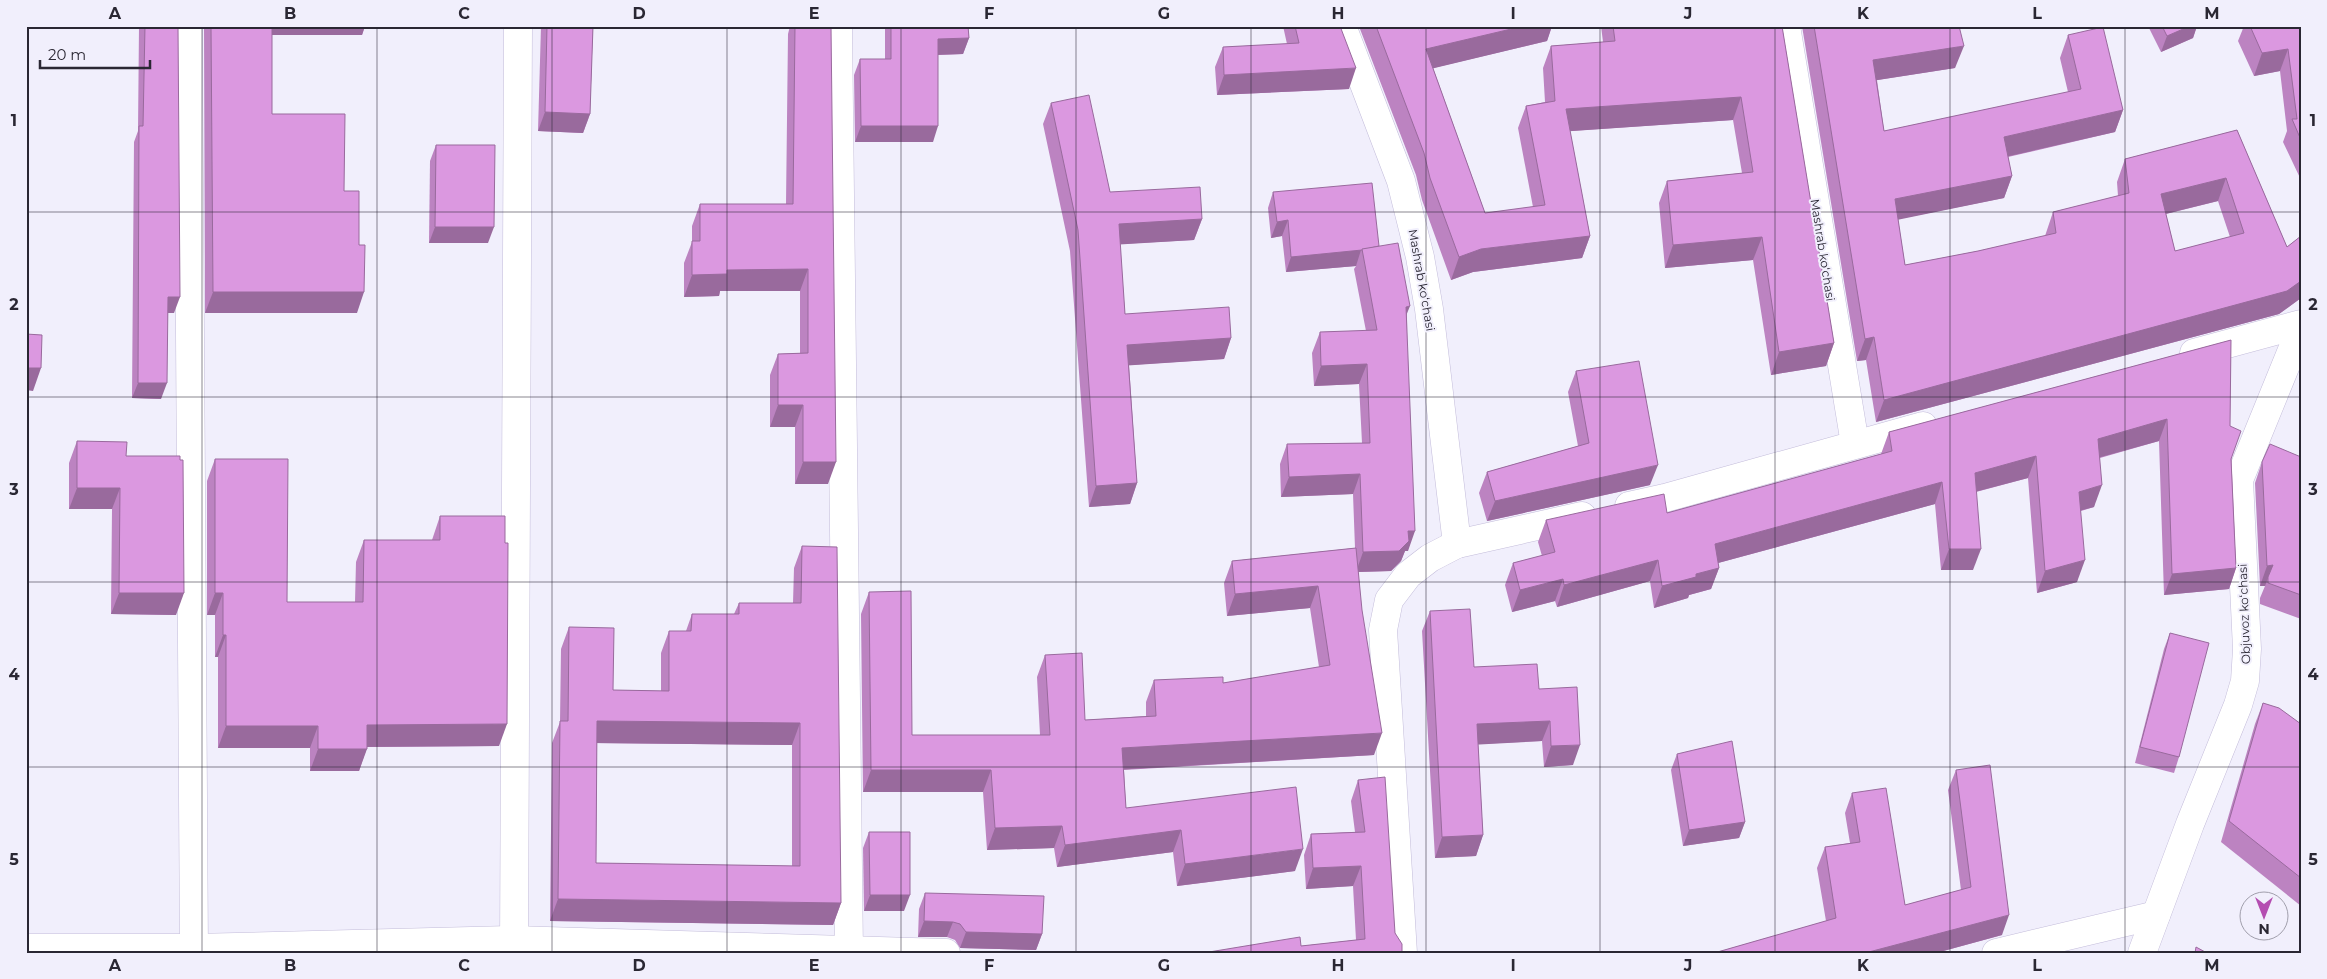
<svg xmlns="http://www.w3.org/2000/svg" width="2327" height="979" viewBox="0 0 2327 979" font-family="Montserrat,sans-serif">
<style>
.lines{fill:none;stroke-linecap:round;stroke-linejoin:round}
.minor-casing{stroke:#c3bcda;stroke-width:29}
.minor{stroke:#fff;stroke-width:28}
.wall{fill:#bc83c1;fill-rule:evenodd}
.shaded-wall{fill:#996a9d}
.building{fill:#db98e0;stroke:#996a9d;fill-rule:evenodd}
.grid{fill:none;stroke:#2a2733;stroke-width:1;stroke-opacity:0.55}
.labels{text-anchor:middle;dominant-baseline:central;stroke-width:4;stroke-linejoin:round;paint-order:stroke}
.street-label{font-size:12px;fill:#2a2733;stroke:#f1effc}
.neatline{fill:none;stroke:#2a2733;stroke-width:2}
.grid-label{font-size:16px;text-anchor:middle;font-weight:bold;fill:#2a2733}
</style>
<rect width="100%" height="100%" fill="#f1effc"/>
<g class="lines">
<g class="minor-casing">
<g id="minor">
<polyline points="188,26 194,953"/>
<polyline points="838,26 849,953"/>
<polyline points="1342,26 1401,181 1420,257 1429,309 1457,544"/>
<polyline points="1786,26 1855,444"/>
<polyline points="2194,353 2301,324"/>
<polyline points="1629,506 1665,498 1923,426"/>
<polyline points="26,948 194,948 513,940 946,953"/>
<polyline points="514,953 518,26"/>
<polyline points="1403,953 1383,630 1389,600 1408,575 1430,558 1457,544 1582,516"/>
<polyline points="1996,953 2156,915"/>
<polyline points="2142,953 2190,824 2238,705 2245,681 2247,649 2239,480 2301,328"/>
</g>
</g>
<use href="#minor" class="minor"/>
</g>
<g class="wall">
<polygon points="139,26 178,26 174,313 168,313 161,399 132,398 134,142 138,131"/>
<polygon points="204,26 365,26 362,35 272,35 272,114 344,191 357,313 205,313"/>
<polygon points="541,26 593,26 590,114 583,133 538,131"/>
<polygon points="790,26 831,26 828,484 795,484 795,427 770,427 770,375 778,354 800,353 800,291 720,291 719,296 684,297 684,263 692,242 692,226 700,204 786,204 788,34"/>
<polygon points="885,26 968,26 969,38 963,54 938,55 933,142 855,142 854,75 860,59 885,59"/>
<polygon points="1283,26 1340,26 1349,89 1217,95 1215,67 1223,47 1287,44"/>
<polygon points="1361,26 1552,26 1547,41 1433,68 1485,213 1533,207 1518,128 1526,106 1545,102 1543,68 1551,46 1603,42 1601,26 1649,26 1649,28 1782,26 1834,343 1826,366 1771,375 1753,260 1665,268 1659,203 1667,181 1742,173 1733,120 1570,131 1590,236 1582,258 1473,272 1451,280 1422,200 1416,175 1360,29"/>
<path d="M1802,26H1959L1955,68L1877,80L1884,131L2068,92L2060,58L2068,35L2123,110L2115,132L2008,157L2012,176L2004,198L1898,219L1905,265L1978,251L2045,236L2053,212L2118,196L2117,182L2125,159L2237,130L2287,247L2301,236V298L2279,314L1876,422L1866,360L1857,361ZM2218,201L2230,237L2175,251L2166,214Z"/>
<polygon points="2148,26 2197,26 2193,38 2161,52"/>
<polygon points="2244,26 2301,26 2301,180 2283,142 2287,131 2280,71 2254,76 2238,41"/>
<polygon points="1051,103 1110,192 1202,219 1194,240 1120,244 1125,314 1231,338 1224,359 1129,365 1137,483 1130,504 1089,507 1070,251 1043,124"/>
<polygon points="436,145 488,243 429,243 430,161"/>
<polygon points="1273,192 1379,246 1407,314 1408,551 1405,551 1401,561 1391,571 1358,572 1374,755 1124,770 1126,808 1295,871 1177,886 1173,852 1057,867 1054,848 987,850 983,792 863,792 861,614 869,592 912,735 1040,735 1037,677 1045,655 1085,720 1146,716 1146,702 1154,680 1223,683 1319,667 1310,608 1227,616 1224,583 1232,561 1355,548 1353,494 1281,497 1280,464 1287,444 1362,443 1359,384 1314,386 1312,353 1320,332 1366,331 1354,269 1356,266 1286,272 1282,236 1271,238 1268,208"/>
<polygon points="2231,340 2230,426 2236,568 2229,589 2164,595 2159,441 2100,458 2094,507 2081,511 2077,582 2037,593 2028,478 1976,492 1973,570 1941,570 1935,504 1718,563 1719,568 1711,589 1689,595 1688,598 1654,608 1650,581 1557,607 1555,601 1512,612 1505,585 1513,563 1542,556 1538,542 1546,520 1667,513 1881,454 1889,432"/>
<polygon points="1576,371 1650,485 1487,521 1479,493 1487,472 1578,446 1568,392"/>
<polygon points="77,441 126,456 176,615 111,614 112,509 69,509 69,463"/>
<polygon points="2301,457 2301,619 2260,604 2260,598 2265,586 2260,586 2255,483 2262,462"/>
<polygon points="215,459 287,602 355,602 356,562 364,540 432,540 440,516 499,746 367,747 359,771 310,771 310,748 218,748 218,657 215,657 215,615 207,615 207,481"/>
<path d="M802,546L841,903L833,925L550,921L552,743L560,722L561,649L569,627L613,690L661,691V653L669,631H686L692,614H734L739,603H793L794,568ZM597,743L792,745V866L596,863Z"/>
<polygon points="1430,611 1474,667 1539,689 1573,765 1544,767 1542,741 1478,744 1483,835 1476,856 1435,858 1422,631"/>
<polygon points="2170,633 2179,757 2174,773 2135,763 2164,649"/>
<polygon points="2263,703 2301,724 2301,906 2221,842 2255,724"/>
<polygon points="1677,754 1745,822 1739,838 1683,846 1671,770"/>
<polygon points="1956,770 2002,935 1936,953 1714,953 1826,921 1817,868 1825,847 1850,843 1845,813 1852,793 1905,905 1961,890 1948,790"/>
<polygon points="1358,780 1395,933 1402,953 1301,946 1356,940 1353,886 1306,889 1304,855 1311,834 1355,832 1351,801"/>
<polygon points="869,832 904,911 864,911 863,848"/>
<polygon points="925,893 1042,934 1036,950 960,948 955,940 947,937 918,937 919,909"/>
</g>
<g class="shaded-wall">
<polygon points="268,26 365,26 362,35 265,35"/>
<polygon points="1524,26 1552,26 1547,41 1418,72 1426,49"/>
<polygon points="2190,26 2197,26 2193,38 2161,52 2167,36"/>
<polygon points="969,38 963,54 933,55 938,39"/>
<polygon points="1964,46 1955,68 1865,82 1873,60"/>
<polygon points="2288,49 2280,71 2254,76 2262,53"/>
<polygon points="1356,68 1349,89 1217,95 1224,75"/>
<polygon points="1741,97 1733,120 1558,132 1566,109"/>
<polygon points="2123,110 2115,132 1996,159 2004,137"/>
<polygon points="545,112 590,114 583,133 538,131"/>
<polygon points="861,126 938,126 933,142 855,142"/>
<polygon points="2012,176 2004,198 1887,222 1895,199"/>
<polygon points="2226,178 2218,201 2153,217 2161,194"/>
<polygon points="1202,219 1194,240 1111,245 1119,224"/>
<polygon points="1288,220 1282,236 1271,238 1277,222"/>
<polygon points="435,227 494,227 488,243 429,243"/>
<polygon points="1590,236 1582,258 1473,272 1451,280 1459,257 1481,249"/>
<polygon points="1762,237 1753,260 1665,268 1673,245"/>
<polygon points="1361,250 1356,266 1286,272 1291,257"/>
<polygon points="808,269 800,291 720,291 719,296 684,297 692,275 727,270"/>
<polygon points="2301,281 2301,298 2279,314 1876,422 1884,400"/>
<polygon points="213,292 364,292 357,313 205,313"/>
<polygon points="168,297 180,297 174,313 163,313"/>
<polygon points="1410,306 1402,326 1406,307"/>
<polygon points="1874,337 1866,360 1857,361 1865,339"/>
<polygon points="1231,338 1224,359 1120,366 1127,345"/>
<polygon points="1834,343 1826,366 1771,375 1779,352"/>
<polygon points="1367,364 1359,384 1314,386 1321,366"/>
<polygon points="26,368 41,368 33,391 26,390"/>
<polygon points="138,383 167,383 161,399 132,398"/>
<polygon points="778,405 803,405 795,427 770,427"/>
<polygon points="2167,419 2159,441 2090,460 2098,439"/>
<polygon points="2036,456 2028,478 1967,494 1975,473"/>
<polygon points="803,462 836,462 828,484 795,484"/>
<polygon points="1658,465 1650,485 1487,521 1495,501"/>
<polygon points="1360,474 1353,494 1281,497 1289,477"/>
<polygon points="1942,482 1935,504 1707,566 1715,544"/>
<polygon points="1137,483 1130,504 1089,507 1096,486"/>
<polygon points="2102,485 2094,507 2071,513 2079,492"/>
<polygon points="77,488 120,488 112,509 69,509"/>
<polygon points="1408,531 1415,531 1408,551 1405,551 1401,561 1391,571 1356,572 1363,552"/>
<polygon points="1949,549 1981,549 1973,570 1941,570"/>
<polygon points="1658,560 1650,581 1557,607 1564,585"/>
<polygon points="2085,560 2077,582 2037,593 2045,571"/>
<polygon points="2273,565 2265,586 2260,586 2267,566"/>
<polygon points="1719,568 1711,589 1689,595 1688,598 1654,608 1662,586 1696,574"/>
<polygon points="2236,568 2229,589 2164,595 2172,574"/>
<polygon points="1563,579 1555,601 1512,612 1520,590"/>
<polygon points="1318,586 1310,608 1227,616 1235,594"/>
<polygon points="119,593 184,593 176,615 111,614"/>
<polygon points="215,593 223,593 215,615 207,615"/>
<polygon points="223,635 226,635 218,657 215,657"/>
<polygon points="597,721 800,723 792,745 589,743"/>
<polygon points="1550,721 1542,741 1470,745 1477,724"/>
<polygon points="507,724 499,746 359,747 367,725"/>
<polygon points="226,726 318,726 310,748 218,748"/>
<polygon points="1382,733 1374,755 1114,770 1122,748"/>
<polygon points="1580,745 1573,765 1544,767 1551,746"/>
<polygon points="318,749 367,749 359,771 310,771"/>
<polygon points="871,770 991,770 983,792 863,792"/>
<polygon points="1745,822 1739,838 1683,846 1689,830"/>
<polygon points="1062,826 1054,848 987,850 995,828"/>
<polygon points="1181,830 1173,852 1057,867 1065,845"/>
<polygon points="1483,835 1476,856 1435,858 1442,837"/>
<polygon points="1303,849 1295,871 1177,886 1185,864"/>
<polygon points="1361,866 1353,886 1306,889 1313,868"/>
<polygon points="870,895 910,895 904,911 864,911"/>
<polygon points="558,899 841,903 833,925 550,921"/>
<polygon points="2009,915 2002,935 1936,953 1865,953"/>
<polygon points="924,921 953,922 947,937 918,937"/>
<polygon points="966,932 1042,934 1036,950 960,948"/>
</g>
<g class="building">
<polygon points="145,26 178,26 180,297 168,297 167,383 138,383 139,126 143,126"/>
<polygon points="211,26 272,26 272,114 345,114 344,191 359,191 359,245 365,245 364,292 213,292"/>
<polygon points="547,26 593,26 590,114 545,112"/>
<polygon points="795,26 831,26 836,462 803,462 803,405 778,405 778,354 808,353 808,269 727,270 727,274 692,275 692,241 700,241 700,204 793,204"/>
<polygon points="891,26 968,26 969,38 938,39 938,126 861,126 860,59 891,59"/>
<polygon points="1295,26 1340,26 1356,68 1224,75 1223,47 1299,43"/>
<polygon points="1376,26 1524,26 1426,49 1485,213 1545,205 1526,106 1555,101 1551,46 1615,41 1613,26 1649,26 1649,28 1665,26 1782,26 1834,343 1779,352 1762,237 1673,245 1667,181 1753,172 1741,97 1566,109 1590,236 1481,249 1459,257 1430,178 1424,153"/>
<path d="M1814,26H1959L1964,46L1873,60L1884,131L2081,89L2068,35L2103,27L2123,110L2004,137L2012,176L1895,199L1905,265L1978,251L2056,233L2053,212L2129,193L2125,159L2237,130L2287,247L2301,236V281L2287,291L1884,400L1874,337L1865,339ZM2226,178L2244,233L2175,251L2161,194Z"/>
<polygon points="2162,26 2190,26 2167,36"/>
<polygon points="2250,26 2301,26 2301,140 2292,119 2297,119 2288,49 2262,53"/>
<polygon points="1089,95 1110,192 1200,187 1202,219 1119,224 1125,314 1229,307 1231,338 1127,345 1137,483 1096,486 1078,230 1051,103"/>
<polygon points="436,145 495,145 494,227 435,227"/>
<polygon points="1372,183 1379,246 1362,250 1291,257 1288,220 1277,222 1273,192"/>
<polygon points="1398,243 1410,306 1406,307 1415,531 1408,531 1409,541 1399,551 1363,552 1360,474 1289,477 1287,444 1370,443 1367,364 1321,366 1320,332 1377,330 1362,249"/>
<polygon points="26,334 42,335 41,368 26,368"/>
<polygon points="2231,340 2230,426 2241,431 2231,459 2236,568 2172,574 2167,419 2098,439 2102,485 2079,492 2085,560 2045,571 2036,456 1975,473 1981,549 1949,549 1942,482 1715,544 1719,568 1696,574 1696,577 1662,586 1658,560 1564,585 1563,579 1520,590 1513,563 1555,552 1546,520 1664,494 1667,513 1892,451 1889,432"/>
<polygon points="1639,361 1658,465 1495,501 1487,472 1589,443 1576,371"/>
<polygon points="77,441 127,442 126,456 180,456 180,460 183,460 184,593 119,593 120,488 77,488"/>
<polygon points="2270,444 2301,457 2301,595 2268,583 2268,577 2273,565 2267,566 2262,462"/>
<polygon points="215,459 288,459 287,602 363,602 364,540 440,540 440,516 505,516 505,543 508,543 507,724 367,725 367,749 318,749 318,726 226,726 226,635 223,635 223,593 215,593"/>
<path d="M802,546L837,547L841,903L558,899L560,721H568L569,627L614,628L613,690L669,691V631H691L692,614H739V603H801ZM597,721L800,723V866L596,863Z"/>
<polygon points="1356,548 1362,610 1382,733 1122,748 1126,808 1296,787 1303,849 1185,864 1181,830 1065,845 1062,826 995,828 991,770 871,770 869,592 911,591 912,735 1050,735 1045,655 1082,653 1085,720 1156,716 1154,680 1223,677 1223,683 1330,665 1318,586 1235,594 1232,561"/>
<polygon points="1470,609 1474,667 1537,664 1539,689 1577,687 1580,745 1551,746 1550,721 1477,724 1483,835 1442,837 1430,611"/>
<polygon points="2170,633 2209,643 2179,757 2140,747"/>
<polygon points="2263,703 2279,708 2301,724 2301,878 2229,821"/>
<polygon points="1732,741 1745,822 1689,830 1677,754"/>
<polygon points="1990,765 2009,915 1865,953 1714,953 1836,918 1825,847 1860,842 1852,793 1886,788 1905,905 1971,887 1956,770"/>
<polygon points="1385,777 1395,933 1402,944 1402,953 1203,953 1300,937 1301,946 1365,939 1361,866 1313,868 1311,834 1365,832 1358,780"/>
<polygon points="869,832 910,832 910,895 870,895"/>
<polygon points="925,893 1044,896 1042,934 966,932 960,924 953,922 924,921"/>
<polygon points="2196,947 2207,953 2195,953"/>
<rect x="699" y="952" width="215" height="1"/>
</g>
<path class="grid" d="M202,26V953M377,26V953M552,26V953M727,26V953M901,26V953M1076,26V953M1251,26V953M1426,26V953M1600,26V953M1775,26V953M1950,26V953M2125,26V953M26,212H2301M26,397H2301M26,582H2301M26,767H2301"/>
<g class="labels">
<g class="street-label">
<text transform="translate(1823 250) rotate(81)">Mashrab koʻchasi</text>
<text transform="translate(1422 280) rotate(80)">Mashrab koʻchasi</text>
<text transform="translate(2244 614) rotate(-92)">Objuvoz koʻchasi</text>
</g>
</g>
<rect width="2327" height="979" fill="none" stroke="#f1effc" stroke-width="55"/>
<g transform="translate(2264 916) rotate(180)"><circle r="24" fill="#f1effc" stroke="#a19fac"/>
<path d="M0-4L9 19L0 12L-9 19Z" fill="#b44db1"/>
<text y="-8" font-size="14" font-weight="bold" text-anchor="middle" fill="#2a2733">N</text>
</g>
<path d="M40 60v8h110v-8" fill="none" stroke="#2a2733" stroke-width="2.5"/>
<text x="48" y="60" font-size="15" fill="#2a2733" stroke="#f1effc" stroke-width="4" paint-order="stroke">20 m</text>
<rect x="28" y="28" width="2272" height="924" class="neatline"/>
<g class="grid-label">
<text x="115" y="19">A</text>
<text x="290" y="19">B</text>
<text x="464" y="19">C</text>
<text x="639" y="19">D</text>
<text x="814" y="19">E</text>
<text x="989" y="19">F</text>
<text x="1164" y="19">G</text>
<text x="1338" y="19">H</text>
<text x="1513" y="19">I</text>
<text x="1688" y="19">J</text>
<text x="1863" y="19">K</text>
<text x="2037" y="19">L</text>
<text x="2212" y="19">M</text>
<text x="14" y="126">1</text>
<text x="2313" y="126">1</text>
<text x="14" y="310">2</text>
<text x="2313" y="310">2</text>
<text x="14" y="495">3</text>
<text x="2313" y="495">3</text>
<text x="14" y="680">4</text>
<text x="2313" y="680">4</text>
<text x="14" y="865">5</text>
<text x="2313" y="865">5</text>
<text x="115" y="971">A</text>
<text x="290" y="971">B</text>
<text x="464" y="971">C</text>
<text x="639" y="971">D</text>
<text x="814" y="971">E</text>
<text x="989" y="971">F</text>
<text x="1164" y="971">G</text>
<text x="1338" y="971">H</text>
<text x="1513" y="971">I</text>
<text x="1688" y="971">J</text>
<text x="1863" y="971">K</text>
<text x="2037" y="971">L</text>
<text x="2212" y="971">M</text>
</g>
</svg>
